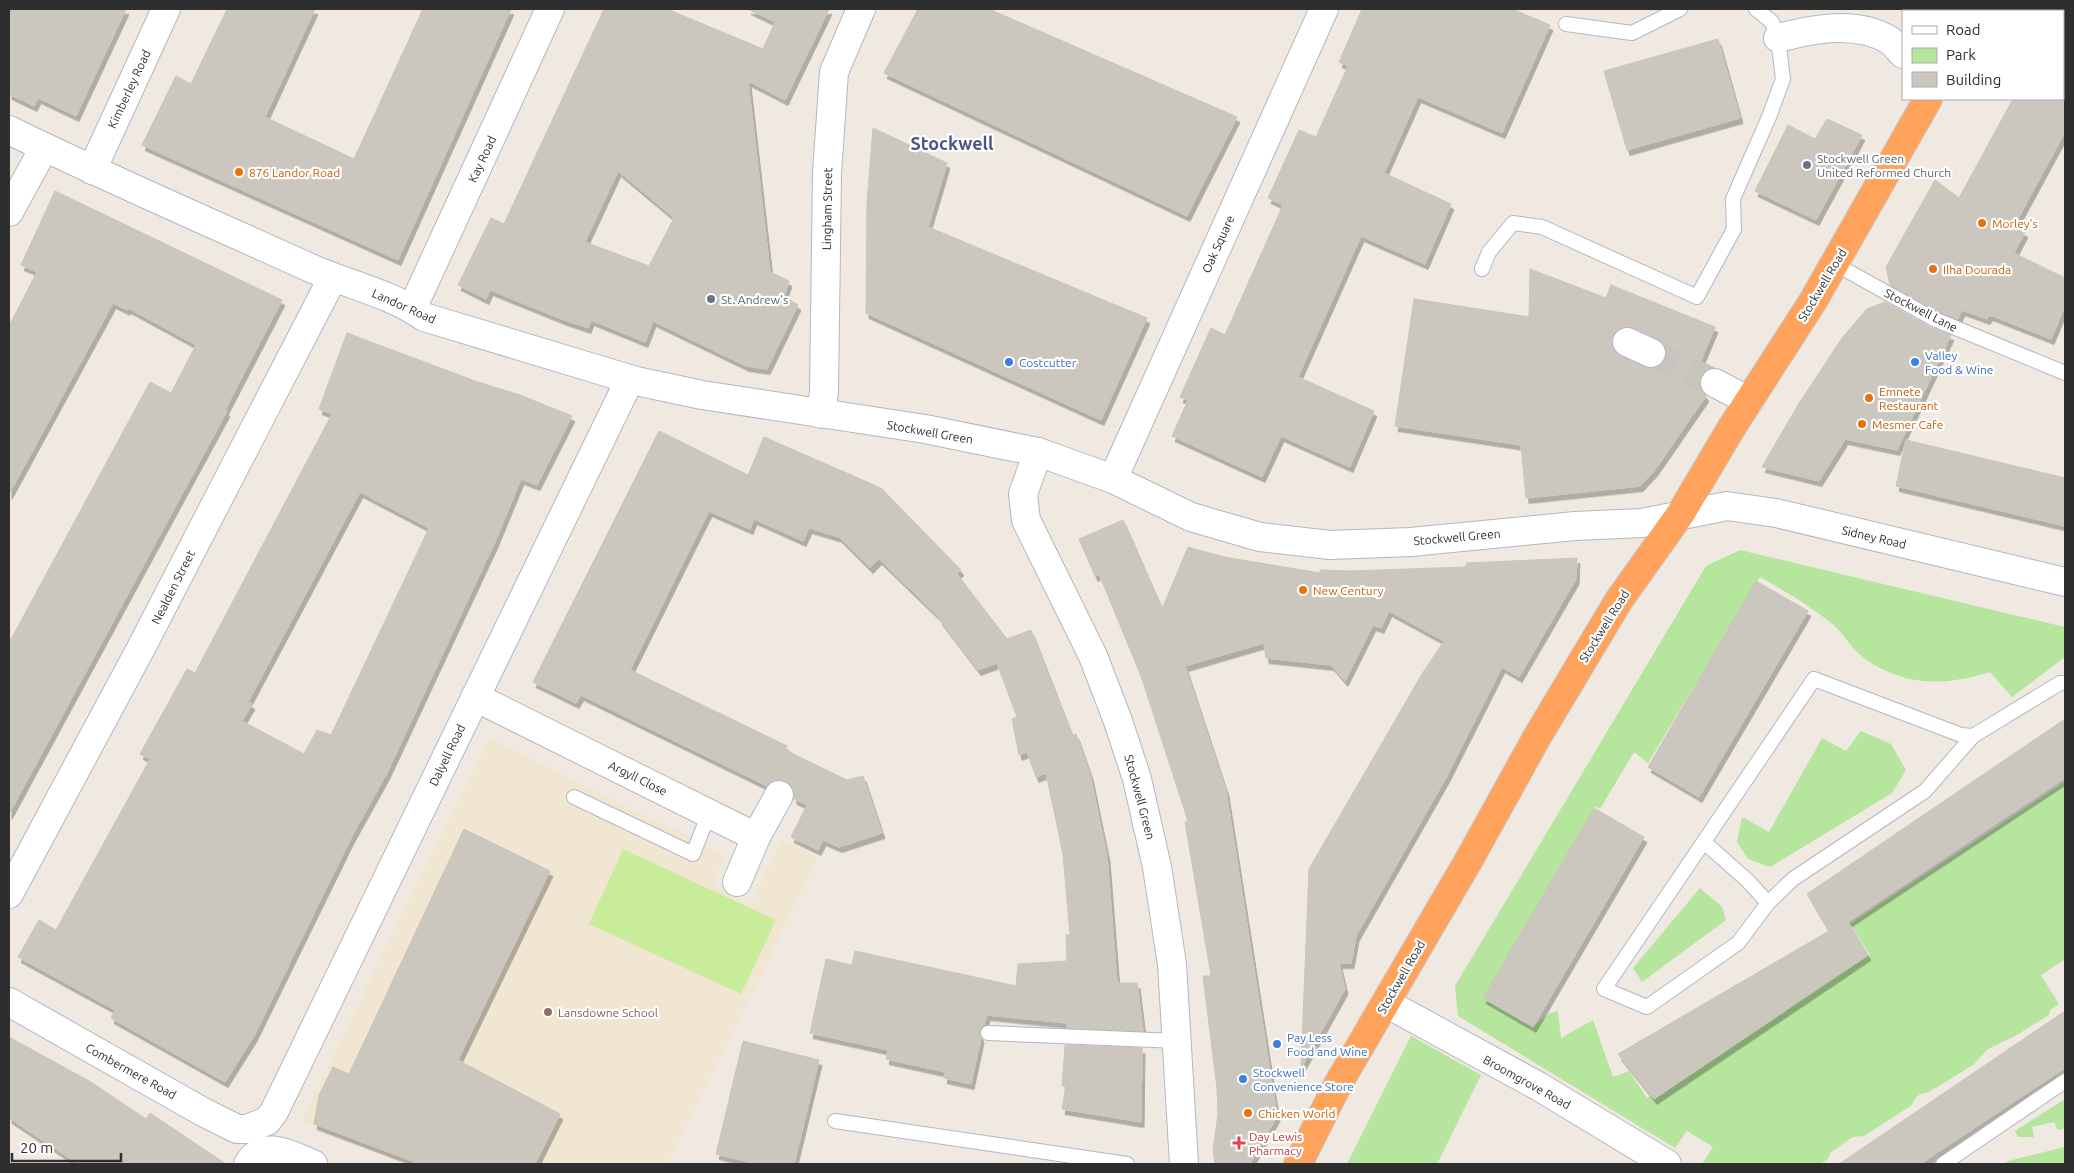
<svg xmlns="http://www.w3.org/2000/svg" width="2074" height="1173" viewBox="0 0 2074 1173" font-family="Ubuntu,sans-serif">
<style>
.education{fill:#f0e6d1}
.green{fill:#b6e59e}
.pitch{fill:#c9ec9a}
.building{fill:#cbc7bf;stroke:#cbc5ba;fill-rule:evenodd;filter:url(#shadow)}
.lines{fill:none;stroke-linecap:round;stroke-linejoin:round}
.street-tunnel{stroke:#c8c4bd;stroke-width:28;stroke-dasharray:28 14;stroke-linecap:butt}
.lane-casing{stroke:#b4b7c1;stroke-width:16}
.street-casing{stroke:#b4b7c1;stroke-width:30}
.highway-casing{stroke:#c9c9c9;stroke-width:30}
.lane{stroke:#fff;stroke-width:14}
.street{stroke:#fff;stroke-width:28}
.highway{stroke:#ffa35c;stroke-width:28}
.worship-dot{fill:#6b7280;stroke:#fff;stroke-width:2}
.food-dot{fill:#e8710a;stroke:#fff;stroke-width:2}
.shop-dot{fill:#3f7fe0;stroke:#fff;stroke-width:2}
.education-dot{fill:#8d6e63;stroke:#fff;stroke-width:2}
.health-dot{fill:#e0444e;stroke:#fff;stroke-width:2}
.labels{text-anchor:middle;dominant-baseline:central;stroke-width:4.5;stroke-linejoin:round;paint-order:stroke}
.street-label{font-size:12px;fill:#2e2e2e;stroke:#fff}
.worship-label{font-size:12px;fill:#5b616d;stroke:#fff;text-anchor:start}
.food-label{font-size:12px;fill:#c56008;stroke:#fff;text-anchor:start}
.shop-label{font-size:12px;fill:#366cbe;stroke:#fff;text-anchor:start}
.education-label{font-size:12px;fill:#785e54;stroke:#fff;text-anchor:start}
.health-label{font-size:12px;fill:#be3a42;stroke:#fff;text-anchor:start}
.district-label{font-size:18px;font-weight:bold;fill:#4d5680;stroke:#fff}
</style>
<defs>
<filter id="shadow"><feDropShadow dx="3" dy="5.5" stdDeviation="0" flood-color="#0004"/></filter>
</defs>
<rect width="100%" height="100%" fill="#efe9e1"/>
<polygon class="education" points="489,737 696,840 724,856 713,884 751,904 781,839 818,858 668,1164 412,1164 301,1121"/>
<g class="green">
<path d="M1740,550L2065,627V657L2012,697L1990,672C1945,686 1906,687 1865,659C1852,650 1844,633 1831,623C1809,605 1784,591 1760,577L1648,763L1634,752L1600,809L1595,806L1484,998L1533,1027L1550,1013L1558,1011L1561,1038L1593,1020L1613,1077L1629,1071L1647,1098L1870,955L1850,924L2065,782V959L2041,975L2059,1004L2050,1010L2049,1015L2015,1036L1988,1049L1973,1065L1929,1092C1920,1093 1915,1096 1912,1105L1864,1136L1853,1137L1830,1153L1828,1159L1820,1164H1702L1713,1147L1687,1131L1675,1148L1458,1016L1455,986L1706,566Z"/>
<polygon points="1861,731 1891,744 1906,770 1892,793 1770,867 1748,859 1737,842 1742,817 1769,832 1822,738 1846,751"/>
<polygon points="1700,888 1722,907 1726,920 1642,982 1633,968"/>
<polygon points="1411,1036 1481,1075 1437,1164 1347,1164"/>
<polygon points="2065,1099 2065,1128 2058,1130 2054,1122 2032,1127 2034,1137 2018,1137 2015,1131"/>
<polygon points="2065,1147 2065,1164 2005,1164 2008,1161"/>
</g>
<polygon class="pitch" points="623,849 776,920 741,994 589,924"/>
<g class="building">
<polygon points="9,9 126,9 76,116 38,98 34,106 9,94"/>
<polygon points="227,9 315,9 265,117 354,159 423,9 511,9 398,260 142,145 176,76 191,84"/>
<path d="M604,9H667L763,49L775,22L748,9H829L785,100L748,81L770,272L789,281L784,296L798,305L767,369L746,366L653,321L645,342L591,320L588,328L564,320L490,290L486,299L458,285L491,218L504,224ZM618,171L674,218L649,266L585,242Z"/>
<polygon points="918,9 989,9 1237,117 1187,216 884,73"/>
<polygon points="1362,9 1512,9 1550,25 1502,133 1418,97 1384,173 1451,204 1425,264 1361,236 1298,377 1374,411 1350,467 1281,436 1262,477 1172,436 1188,400 1180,397 1211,328 1225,335 1283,205 1268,198 1299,130 1316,137 1348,66 1339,62"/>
<polygon points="1718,39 1740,118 1627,150 1604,71"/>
<polygon points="2013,99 2065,99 2065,132 2014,226 2025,232 2014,253 2065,278 2065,306 2051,339 1990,315 1987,319 1962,310 1958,319 1938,311 1890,285 1886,267 1935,180 1959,198"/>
<polygon points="1827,119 1862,135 1816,220 1755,191 1788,125 1815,139"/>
<polygon points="873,128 947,163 928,227 1147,318 1101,420 866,313 867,202"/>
<polygon points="55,191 282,300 225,410 227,411 9,814 9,643 150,382 171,393 196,345 128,308 127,310 113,303 9,494 9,326 37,272 21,265"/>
<path d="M1530,269L1606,298L1611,285L1715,327L1699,365L1709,369L1701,375L1699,383L1702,391L1706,396L1655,470L1640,486L1526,498L1521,445L1395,426L1414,299L1529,317ZM1626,326L1658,339L1663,344L1667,352L1665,360L1660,365L1653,368L1645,367L1615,351L1612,344L1613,335L1618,329Z"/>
<polygon points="1885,302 1930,327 1951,335 1897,450 1845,439 1819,481 1762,467 1798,405 1842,338 1867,309"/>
<path d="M347,333L478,382L520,395L572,416L537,485L521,479L495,542L387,773L351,838L254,1036L225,1082L111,1018L115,1010L18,957L39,920L56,930L150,759L140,754L187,669L195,673L332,414L319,409ZM360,492L429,528L331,735L317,730L304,754L242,721L252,704L248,702Z"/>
<polygon points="659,431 748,475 764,437 881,488 961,570 957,574 1007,639 1031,630 1072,736 1076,734 1090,774 1107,856 1117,983 1137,983 1143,1031 1067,1028 1067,1023 987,1015 984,1025 979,1032 981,1038 971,1084 944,1078 945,1072 886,1059 888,1050 810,1033 826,959 852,965 855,951 1016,986 1018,964 1067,961 1066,935 1070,935 1063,854 1046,773 1036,777 1027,752 1019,755 1012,719 1017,717 997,663 978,670 939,619 940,618 879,559 870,568 839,537 809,528 803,541 754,519 750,529 709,511 630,670 787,746 785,750 847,780 863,776 882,833 839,847 823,840 818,850 791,837 807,805 794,799 793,787 787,782 778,779 767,786 581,695 576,703 533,682"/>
<polygon points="1906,440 2065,478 2065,526 1896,486"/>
<polygon points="1123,520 1162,609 1188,547 1224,557 1320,573 1320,570 1349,571 1465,567 1467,563 1577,558 1576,579 1519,677 1502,667 1447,776 1356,936 1351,963 1339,963 1345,989 1301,1068 1309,869 1422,674 1444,641 1389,611 1381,628 1373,625 1345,681 1331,665 1266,658 1264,643 1185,666 1226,791 1277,1116 1250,1164 1215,1164 1213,1150 1218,1114 1217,1088 1203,976 1211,976 1185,822 1188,821 1141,676 1099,574 1095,576 1079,539"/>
<polygon points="1756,581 1808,611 1699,797 1648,767"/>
<polygon points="2065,719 2065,778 1848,922 1868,955 1654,1099 1618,1054 1829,931 1807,894"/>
<polygon points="1594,808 1644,837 1533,1027 1483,998"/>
<polygon points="464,829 550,871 458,1060 560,1114 535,1164 420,1164 314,1124 319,1095 333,1067 349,1074"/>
<polygon points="2065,1011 2065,1068 1920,1164 1839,1164"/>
<polygon points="9,1037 91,1082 146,1119 150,1113 226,1164 78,1164 9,1118"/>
<polygon points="743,1041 819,1060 794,1164 757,1164 716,1154"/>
<polygon points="1065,1045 1142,1048 1141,1122 1062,1109 1066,1086 1062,1086"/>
</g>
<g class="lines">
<polyline class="street-tunnel" points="1651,353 1715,383"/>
<g class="lane-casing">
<g id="lane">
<polyline points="1566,24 1632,33 1680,9"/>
<polyline points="1835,264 1934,319 2065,373"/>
<polyline points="1482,269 1489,252 1513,223 1542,227 1697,297 1734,229 1733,199 1769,117 1783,79 1778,38 1772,22 1756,9"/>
<polyline points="1973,736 1961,735 1814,679 1604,989 1647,1007 1738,943 1768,903 1793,879 1925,791 1973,736 2060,683 2065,683"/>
<polyline points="574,797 693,854 709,813"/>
<polyline points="1704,842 1748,881 1768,903"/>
<polyline points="988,1033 1177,1041"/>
<polyline points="835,1121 1127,1164"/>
<polyline points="1943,1164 2065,1081"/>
</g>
</g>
<g class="street-casing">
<g id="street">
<polyline points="1938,9 1943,11"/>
<path d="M1778,38C1813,29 1856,20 1889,40C1894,43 1899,50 1903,54"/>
<path d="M9,130C109,179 211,223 313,269C349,285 392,294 424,317L636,381L702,395L925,429L1038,452L1113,479L1191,517L1260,537L1330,545L1411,542L1575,526L1642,523L1727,506L1776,513L2065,582"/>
<polyline points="92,170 166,9"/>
<polyline points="9,212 44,148"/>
<polyline points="412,309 550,9"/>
<polyline points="1627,342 1651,353"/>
<polyline points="1715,383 1749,401"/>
<polyline points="821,414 824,392 827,173 834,72 861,9"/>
<polyline points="1038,452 1023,494 1026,520 1093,656 1118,721 1137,779 1157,867 1172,964 1184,1164"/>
<polyline points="1113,479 1324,9"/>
<polyline points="475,697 756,837 737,882"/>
<polyline points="756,837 779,795"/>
<polyline points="9,894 140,650 333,277"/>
<polyline points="9,1002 203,1112 237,1129 247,1129 267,1121 274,1112 630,379"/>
<polyline points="1386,1003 1538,1086 1667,1164"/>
<path d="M248,1164C264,1138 292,1156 313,1164"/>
</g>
</g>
<g class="highway-casing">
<g id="highway">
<polyline points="1977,11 1978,9"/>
<polyline points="1298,1164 1338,1084 1470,858 1537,737 1619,600 1681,513 1732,427 1813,301 1928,99"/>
</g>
</g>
<use href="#lane" class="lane"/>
<use href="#street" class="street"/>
<use href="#highway" class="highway"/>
</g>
<g class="worship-dot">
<circle cx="1807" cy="165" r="5"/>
<circle cx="711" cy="299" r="5"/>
</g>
<g class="food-dot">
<circle cx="239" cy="172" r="5"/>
<circle cx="1982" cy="223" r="5"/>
<circle cx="1933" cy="269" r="5"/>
<circle cx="1869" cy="398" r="5"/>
<circle cx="1862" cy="424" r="5"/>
<circle cx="1303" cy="590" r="5"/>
<circle cx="1248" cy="1113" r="5"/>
</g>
<g class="shop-dot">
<circle cx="1009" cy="362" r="5"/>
<circle cx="1915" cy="362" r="5"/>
<circle cx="1277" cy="1044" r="5"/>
<circle cx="1243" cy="1079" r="5"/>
</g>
<circle class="education-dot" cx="548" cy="1012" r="5"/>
<path class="health-dot" d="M1236.5 1135.5h5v5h5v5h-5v5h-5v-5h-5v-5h5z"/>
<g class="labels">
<g class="street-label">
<text transform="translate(129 89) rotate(-65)">Kimberley Road</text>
<text transform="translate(482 159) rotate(-65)">Kay Road</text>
<text transform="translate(827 209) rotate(-89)">Lingham Street</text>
<text transform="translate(1218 244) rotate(-66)">Oak Square</text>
<text transform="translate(1822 285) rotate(-59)">Stockwell Road</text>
<text transform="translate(404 306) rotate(24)">Landor Road</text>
<text transform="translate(1921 310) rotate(27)">Stockwell Lane</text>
<text transform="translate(930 432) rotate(10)">Stockwell Green</text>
<text transform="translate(1457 537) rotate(-5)">Stockwell Green</text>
<text transform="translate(1874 537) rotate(13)">Sidney Road</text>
<text transform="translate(173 587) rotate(-63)">Nealden Street</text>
<text transform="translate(1604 626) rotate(-58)">Stockwell Road</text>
<text transform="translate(447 755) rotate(-64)">Dalyell Road</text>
<text transform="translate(638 778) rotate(26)">Argyll Close</text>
<text transform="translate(1140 797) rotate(75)">Stockwell Green</text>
<text transform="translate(1401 977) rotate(-60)">Stockwell Road</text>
<text transform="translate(131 1071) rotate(29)">Combermere Road</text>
<text transform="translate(1527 1082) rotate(29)">Broomgrove Road</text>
</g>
<g class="worship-label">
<text x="1817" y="158">Stockwell Green<tspan x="1817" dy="14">United Reformed Church</tspan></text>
<text x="721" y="299">St. Andrew's</text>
</g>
<g class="food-label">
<text x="249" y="172">876 Landor Road</text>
<text x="1992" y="223">Morley's</text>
<text x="1943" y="269">Ilha Dourada</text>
<text x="1879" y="391">Emnete<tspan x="1879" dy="14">Restaurant</tspan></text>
<text x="1872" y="424">Mesmer Cafe</text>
<text x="1313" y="590">New Century</text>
<text x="1258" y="1113">Chicken World</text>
</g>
<g class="shop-label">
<text x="1925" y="355">Valley<tspan x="1925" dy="14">Food &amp; Wine</tspan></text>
<text x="1019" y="362">Costcutter</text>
<text x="1287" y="1037">Pay Less<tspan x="1287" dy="14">Food and Wine</tspan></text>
<text x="1253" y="1072">Stockwell<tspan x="1253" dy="14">Convenience Store</tspan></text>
</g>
<g class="education-label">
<text x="558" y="1012">Lansdowne School</text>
</g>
<g class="health-label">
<text x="1249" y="1136">Day Lewis<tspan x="1249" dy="14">Pharmacy</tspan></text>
</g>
<g class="district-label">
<text x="952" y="143">Stockwell</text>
</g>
</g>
<rect width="2074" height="1173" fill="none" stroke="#2e2e2e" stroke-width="20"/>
<rect x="1902" y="10" width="162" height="90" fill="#ffffff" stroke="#ababab"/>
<rect x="1912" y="26" width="25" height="8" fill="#ffffff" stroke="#ababab"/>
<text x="1946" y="35" font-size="15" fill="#2e2e2e">Road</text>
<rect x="1912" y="48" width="25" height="15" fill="#b6e59e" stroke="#ababab"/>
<text x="1946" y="60" font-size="15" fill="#2e2e2e">Park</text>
<rect x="1912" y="72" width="25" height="15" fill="#cbc7bf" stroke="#ababab"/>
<text x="1946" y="85" font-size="15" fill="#2e2e2e">Building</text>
<path d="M12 1153v8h109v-8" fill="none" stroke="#2e2e2e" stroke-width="2.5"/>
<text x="20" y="1153" font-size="15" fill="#2e2e2e" stroke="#ffffff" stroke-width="4" paint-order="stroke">20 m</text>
</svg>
